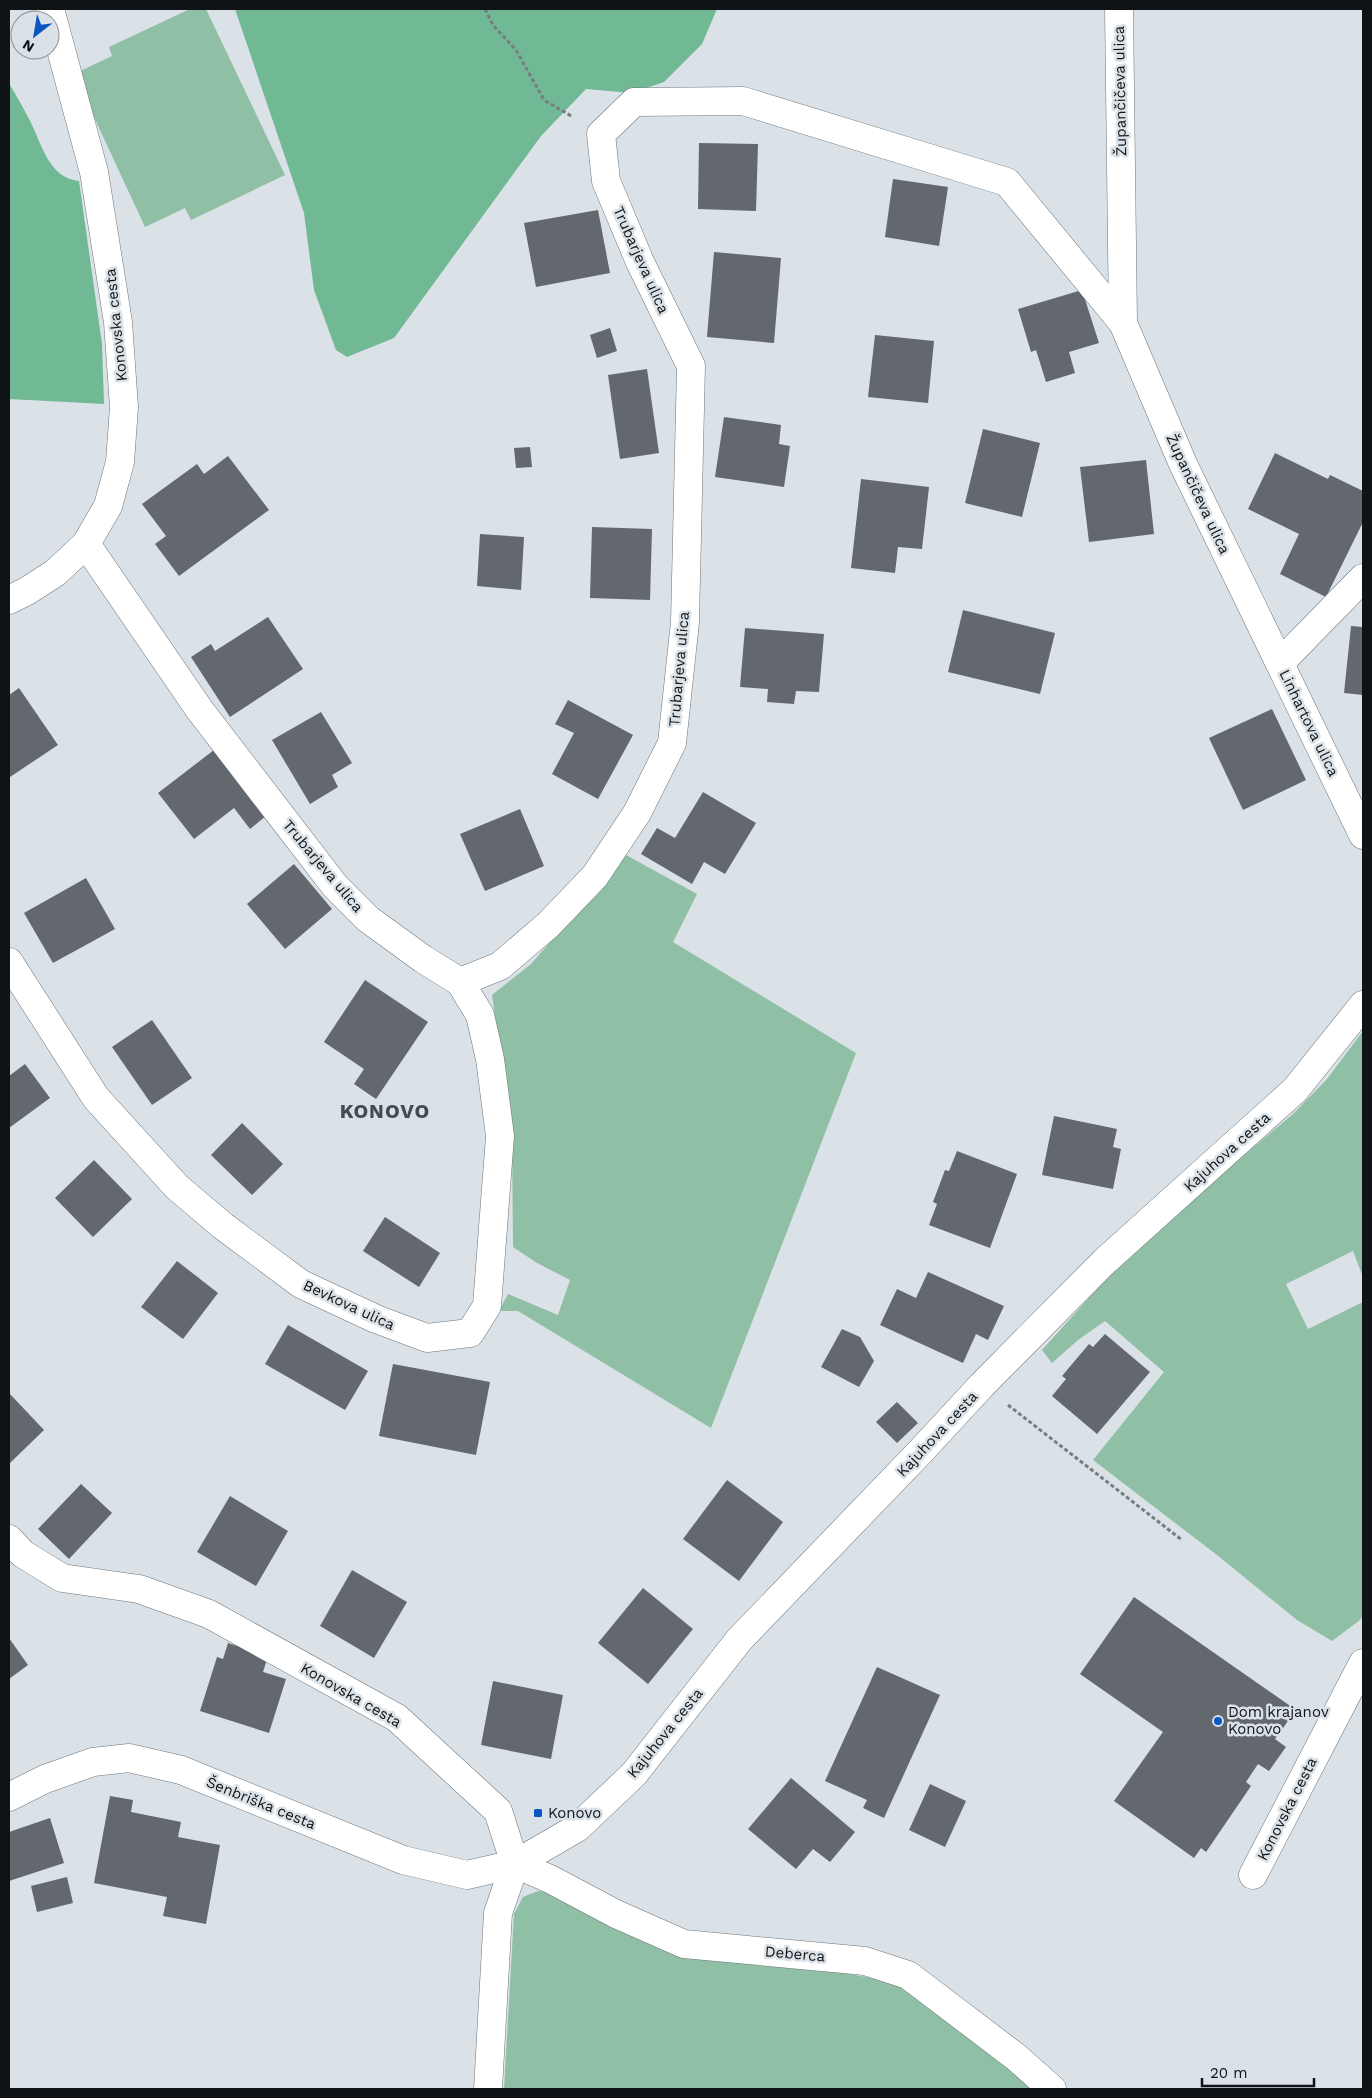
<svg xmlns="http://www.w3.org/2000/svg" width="1372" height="2098" viewBox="0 0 1372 2098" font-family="'Work Sans',sans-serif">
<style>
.green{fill:#8fbfa5}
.forest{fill:#71b995}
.building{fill:#62686d}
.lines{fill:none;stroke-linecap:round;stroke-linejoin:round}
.minor-casing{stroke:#6e757a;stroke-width:29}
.tertiary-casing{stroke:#6e757a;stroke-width:29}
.path{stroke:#787d81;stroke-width:3;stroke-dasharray:4 2.5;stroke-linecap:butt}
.minor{stroke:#fff;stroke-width:28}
.tertiary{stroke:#fff;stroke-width:28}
.poi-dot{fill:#0a57c1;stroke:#dae1e7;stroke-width:2}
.labels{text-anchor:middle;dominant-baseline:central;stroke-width:5;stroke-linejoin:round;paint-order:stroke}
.street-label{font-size:15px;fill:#101315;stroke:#dae1e7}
.poi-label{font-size:15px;fill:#101315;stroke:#dae1e7;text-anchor:start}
.district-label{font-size:20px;font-weight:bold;letter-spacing:1px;fill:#454b50;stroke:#dae1e7}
</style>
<rect width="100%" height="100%" fill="#dae1e7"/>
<g class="green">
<polygon points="190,9 206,9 285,175 191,220 185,208 145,227 74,74 112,56 109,47"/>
<polygon points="626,855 697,894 673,942 856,1053 711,1428 518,1311 499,1311 508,1294 558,1315 570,1280 537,1263 513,1247 512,1135 492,995 531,964"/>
<polygon points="1363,1031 1363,1277 1353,1251 1286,1284 1308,1329 1363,1302 1363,1615 1360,1620 1332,1641 1297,1620 1217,1555 1093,1460 1164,1372 1105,1321 1078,1340 1052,1363 1042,1350 1098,1288 1181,1208 1293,1114 1327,1079"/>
<polygon points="538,1891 559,1894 684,1954 763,1966 808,1967 896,1982 1040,2089 504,2089 514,1914 523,1897"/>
</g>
<g class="forest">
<polygon points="235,9 717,9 702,44 664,82 631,93 586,89 541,136 394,338 347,357 336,350 314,290 304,213"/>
<path d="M9,83C15,94 22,105 28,117C41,140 47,178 79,181L102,344L104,404L9,399Z"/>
</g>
<g class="building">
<polygon points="699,143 758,144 756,211 698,209"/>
<polygon points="893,179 948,187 939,246 885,237"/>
<polygon points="598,210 610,273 536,287 524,223"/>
<polygon points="714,252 781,258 774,343 707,337"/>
<polygon points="1082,290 1099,343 1069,352 1075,373 1046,382 1036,350 1031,352 1018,309"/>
<polygon points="610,328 617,351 597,358 590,335"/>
<polygon points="875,335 934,341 928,403 868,397"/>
<polygon points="647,369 659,453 620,459 608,375"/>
<polygon points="724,417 781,425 779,444 790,446 784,487 715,477"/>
<polygon points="983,429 1040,443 1022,517 965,503"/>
<polygon points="530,447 532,467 516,468 514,448"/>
<polygon points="1275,453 1328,479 1330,475 1363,491 1363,522 1326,597 1280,574 1299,534 1248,509"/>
<polygon points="228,456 269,510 179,576 155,544 166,536 142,504 197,464 204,474"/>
<polygon points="1146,460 1154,534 1089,542 1080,467"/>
<polygon points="861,479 929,487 922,549 898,547 895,573 851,568"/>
<polygon points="592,527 652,529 650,600 590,598"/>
<polygon points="480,534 524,537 521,590 477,586"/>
<polygon points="963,610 1055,633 1040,694 948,672"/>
<polygon points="268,617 303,669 230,717 191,657 211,644 215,651"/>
<polygon points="1351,626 1363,627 1363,695 1344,693"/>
<polygon points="745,628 824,634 819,692 796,691 794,704 767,702 768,689 740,687"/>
<polygon points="19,688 58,745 10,777 9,774 9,695"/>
<polygon points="568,700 633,735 598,799 552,774 574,733 555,724"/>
<polygon points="1272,709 1306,780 1243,810 1209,738"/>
<polygon points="321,712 352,763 332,775 338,787 310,804 272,740"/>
<polygon points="214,750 266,816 250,829 234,808 194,839 158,793"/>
<polygon points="703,792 756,823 725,874 704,862 692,884 641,854 657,828 675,838"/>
<polygon points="520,809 544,866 485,891 460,834"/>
<polygon points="294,864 332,909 285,949 247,904"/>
<polygon points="86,878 115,929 53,963 24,913"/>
<polygon points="365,980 428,1022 376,1099 354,1084 364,1069 324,1042"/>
<polygon points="152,1020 192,1078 152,1105 112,1047"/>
<polygon points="25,1064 50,1098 9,1128 9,1076"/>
<polygon points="1054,1116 1117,1129 1113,1147 1121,1149 1113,1189 1042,1175"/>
<polygon points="242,1123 283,1164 252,1195 211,1155"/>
<polygon points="957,1151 1017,1174 990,1248 929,1225 937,1204 933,1202 945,1170 949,1171"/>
<polygon points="94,1160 132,1199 93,1237 55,1198"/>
<polygon points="385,1217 440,1253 419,1287 363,1251"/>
<polygon points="177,1261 218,1293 183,1339 141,1307"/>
<polygon points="928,1272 1004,1306 988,1340 976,1334 963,1363 880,1325 897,1289 916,1298"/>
<polygon points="288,1325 368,1371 345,1410 265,1364"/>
<polygon points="842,1329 860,1337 874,1361 859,1387 821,1367"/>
<polygon points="1105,1334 1150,1372 1097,1434 1052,1396 1066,1379 1062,1376 1089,1344 1093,1347"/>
<polygon points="393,1364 490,1382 476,1455 379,1436"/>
<polygon points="9,1393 44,1430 9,1464"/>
<polygon points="897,1402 918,1423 897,1443 876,1422"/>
<polygon points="727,1480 783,1522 739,1581 683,1539"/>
<polygon points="81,1484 112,1513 69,1559 38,1529"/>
<polygon points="230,1496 288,1531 256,1586 197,1552"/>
<polygon points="352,1570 407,1602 374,1658 320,1626"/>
<polygon points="643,1588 693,1629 648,1684 598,1643"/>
<polygon points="1134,1597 1296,1710 1275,1739 1286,1747 1269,1771 1258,1764 1246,1782 1251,1786 1206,1852 1201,1848 1194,1858 1114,1801 1163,1732 1080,1674"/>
<polygon points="9,1638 28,1665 9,1679"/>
<polygon points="228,1643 268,1656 263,1672 286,1679 269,1733 200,1711 217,1657 223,1659"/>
<polygon points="877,1667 940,1695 884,1818 863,1808 867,1800 825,1781"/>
<polygon points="493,1681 563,1695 551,1759 481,1745"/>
<polygon points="791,1778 855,1832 830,1862 813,1849 796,1869 748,1829"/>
<polygon points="930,1784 966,1801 945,1847 909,1830"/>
<polygon points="110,1796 133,1800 131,1812 181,1822 178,1837 220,1845 206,1924 163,1916 167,1897 94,1883"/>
<polygon points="50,1818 64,1863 9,1881 9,1832"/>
<polygon points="67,1877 73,1903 37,1912 31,1886"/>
</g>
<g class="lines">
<g class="minor-casing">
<g id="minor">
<polyline points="1119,9 1123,323"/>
<polyline points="86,544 199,709 335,886 368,919 423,959 460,982 500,966 548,925 595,876 637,813 672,743 685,622 691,366 640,262 606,181 601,134 634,102 743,101 1007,182 1123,323 1183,464 1363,835"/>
<polyline points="1280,663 1363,578"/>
<polyline points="9,962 96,1098 177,1187 223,1226 301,1284 376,1319 427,1338 470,1333 487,1306 500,1136 490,1059 480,1015 460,982"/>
<polyline points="515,1864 577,1828 634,1774 739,1640 921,1451 982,1385 1105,1261 1295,1090 1363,1005"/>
<polyline points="515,1864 550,1879 616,1914 684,1944 865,1961 908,1975 1016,2057 1052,2089"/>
<polyline points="1253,1875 1363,1663"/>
</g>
</g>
<g class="tertiary-casing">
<g id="tertiary">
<polyline points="9,600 27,591 55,573 86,544 108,506 120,462 124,407 118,322 94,172 50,9"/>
<polyline points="9,1539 23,1554 62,1578 139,1589 209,1614 397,1718 498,1811 515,1864 498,1913 488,2089"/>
<polyline points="9,1797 45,1779 93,1762 129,1758 181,1770 403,1860 467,1875 515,1864"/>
</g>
</g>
<g class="path">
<polyline points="485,9 493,25 516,50 544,100 573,117"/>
<polyline points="1008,1405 1182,1540"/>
</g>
<use href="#minor" class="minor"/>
<use href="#tertiary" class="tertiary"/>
</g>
<g class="poi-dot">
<circle cx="1218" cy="1721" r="5"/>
<rect x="533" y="1808" width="10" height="10" rx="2.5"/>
</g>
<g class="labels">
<g class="street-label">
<text transform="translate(1120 91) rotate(-91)">Župančičeva ulica</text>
<text transform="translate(641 260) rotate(66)">Trubarjeva ulica</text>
<text transform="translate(116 325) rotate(-96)">Konovska cesta</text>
<text transform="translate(1198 494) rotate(65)">Župančičeva ulica</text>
<text transform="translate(679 669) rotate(-85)">Trubarjeva ulica</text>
<text transform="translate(1309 723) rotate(64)">Linhartova ulica</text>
<text transform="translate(323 866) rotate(50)">Trubarjeva ulica</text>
<text transform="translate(1227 1152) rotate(-42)">Kajuhova cesta</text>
<text transform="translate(349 1305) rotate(25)">Bevkova ulica</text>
<text transform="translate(937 1434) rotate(-47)">Kajuhova cesta</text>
<text transform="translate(351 1695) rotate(30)">Konovska cesta</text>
<text transform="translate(665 1733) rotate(-51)">Kajuhova cesta</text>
<text transform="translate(261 1803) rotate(22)">Šenbriška cesta</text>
<text transform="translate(1287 1809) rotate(-63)">Konovska cesta</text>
<text transform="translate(795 1954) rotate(5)">Deberca</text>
</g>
<g class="poi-label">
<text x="1228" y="1712">Dom krajanov<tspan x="1228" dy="17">Konovo</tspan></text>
<text x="548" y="1813">Konovo</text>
</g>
<g class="district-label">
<text x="385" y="1111">KONOVO</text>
</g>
</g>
<rect width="1372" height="2098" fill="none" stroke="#101315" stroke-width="20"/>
<g transform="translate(35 35) rotate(211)"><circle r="24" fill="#dae1e7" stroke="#898f93"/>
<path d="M0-4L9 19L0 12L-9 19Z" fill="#0a57c1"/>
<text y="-8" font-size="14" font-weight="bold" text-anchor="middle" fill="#101315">N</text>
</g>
<path d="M1202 2078v8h112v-8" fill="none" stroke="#101315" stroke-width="2.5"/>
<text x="1210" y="2078" font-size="15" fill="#101315" stroke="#dae1e7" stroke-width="4" paint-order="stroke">20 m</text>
</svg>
